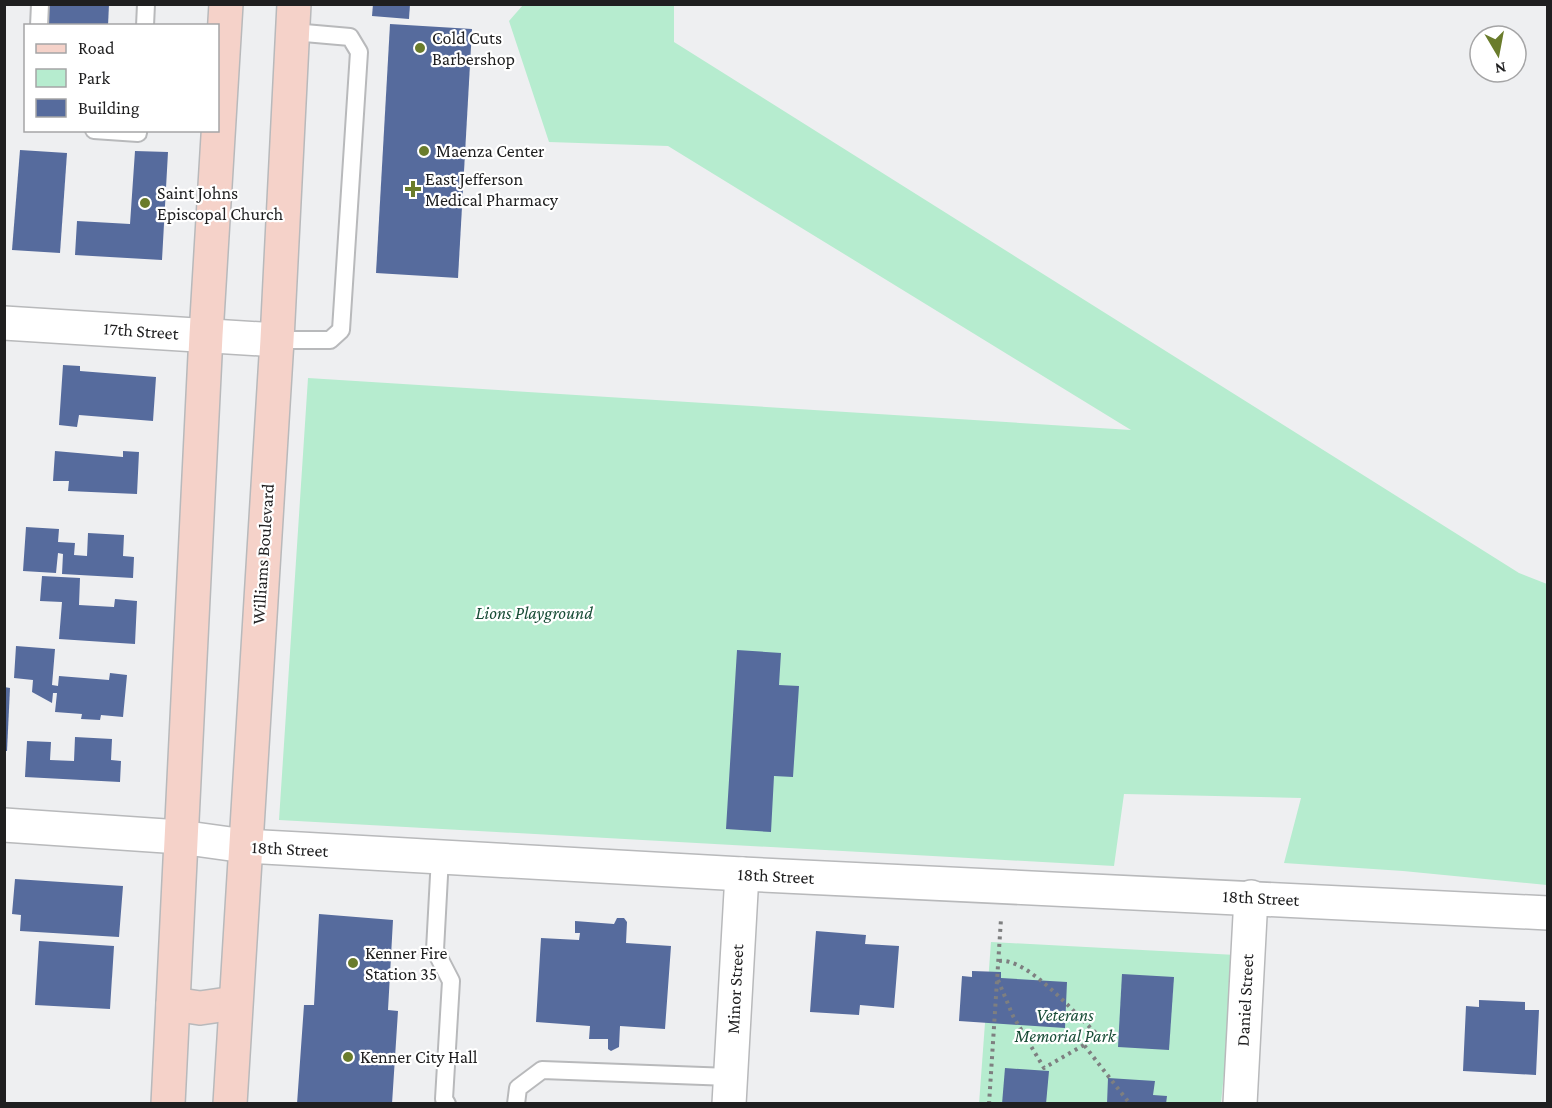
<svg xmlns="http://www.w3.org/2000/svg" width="1552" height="1108" viewBox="0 0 1552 1108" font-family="'Crimson Pro',serif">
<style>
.green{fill:#b6eccf}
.building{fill:#566b9d}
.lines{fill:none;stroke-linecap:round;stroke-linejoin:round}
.lane-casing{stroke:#b8b9bb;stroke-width:20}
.street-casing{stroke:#b8b9bb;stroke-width:36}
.secondary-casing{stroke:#b8b9bb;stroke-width:36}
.path{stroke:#7e7f80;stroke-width:4;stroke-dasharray:3 4.5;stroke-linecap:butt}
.lane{stroke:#fff;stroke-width:16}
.street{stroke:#fff;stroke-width:33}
.secondary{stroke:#f5d2c9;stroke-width:33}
.poi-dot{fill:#6a7c2c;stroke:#fff;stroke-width:2}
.labels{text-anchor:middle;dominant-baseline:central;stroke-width:4.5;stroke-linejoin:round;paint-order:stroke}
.poi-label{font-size:18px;fill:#1f1f20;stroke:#fff;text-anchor:start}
.street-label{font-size:18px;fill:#1f1f20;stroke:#fff}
.park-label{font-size:18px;font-style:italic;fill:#184c36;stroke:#fff}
</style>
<rect width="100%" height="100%" fill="#eeeff1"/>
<g class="green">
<polygon points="523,5 674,5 674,42 1519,573 1547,584 1547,885 1403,871 1284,863 1301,798 1124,794 1114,866 279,820 308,378 1131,430 668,146 549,142 509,21"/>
<polygon points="991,942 1236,955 1221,1103 979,1104"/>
</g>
<g class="building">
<polygon points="47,4 109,4 108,26 46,26"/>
<polygon points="373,4 410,4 409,19 372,16"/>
<polygon points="390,24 472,29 458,278 376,273"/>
<polygon points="20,150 67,153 60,253 12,250"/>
<polygon points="135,151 168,152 162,260 75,255 77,221 130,224"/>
<polygon points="63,365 80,366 80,371 156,377 153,421 79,415 77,427 59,425"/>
<polygon points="55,451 123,457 123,451 139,452 137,494 68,491 69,481 53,481"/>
<polygon points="26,527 59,529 58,542 75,543 74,555 87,556 88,533 124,535 123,556 134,557 133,578 62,574 63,554 58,553 56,573 23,571"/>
<polygon points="42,576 80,578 79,605 114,607 115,599 137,601 135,644 59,639 62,602 40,601"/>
<polygon points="16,646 55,649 52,685 58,686 59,676 109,680 110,673 127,675 123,717 101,715 100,720 81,719 82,714 55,712 57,693 53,693 52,703 32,692 33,680 14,678"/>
<polygon points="737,650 781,653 779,685 799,686 793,777 774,776 771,832 726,829"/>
<polygon points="4,687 10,688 7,751 4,751"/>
<polygon points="75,737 112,739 111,760 121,761 120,782 25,777 27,741 51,742 50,760 74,761"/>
<polygon points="15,879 123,886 119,937 20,931 21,915 12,914"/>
<polygon points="319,914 393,920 388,1010 398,1011 392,1104 297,1104 304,1005 314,1005"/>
<polygon points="617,918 624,918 627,922 626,943 671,946 665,1029 620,1026 619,1047 611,1051 608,1049 608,1039 589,1039 590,1026 536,1022 541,938 579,940 580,933 575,933 575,921 614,924"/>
<polygon points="816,931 866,935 865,944 899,946 894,1008 860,1005 859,1015 810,1012"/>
<polygon points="39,941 114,946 110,1009 35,1005"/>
<polygon points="972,971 1001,972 1001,978 1067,982 1065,1028 959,1021 962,976 972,977"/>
<polygon points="1122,974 1174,977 1169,1050 1118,1047"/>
<polygon points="1479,1000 1525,1002 1525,1010 1539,1010 1536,1075 1463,1071 1466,1006 1479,1007"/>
<polygon points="1005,1068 1049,1071 1046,1104 1002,1104"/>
<polygon points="1108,1078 1155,1081 1153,1095 1167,1096 1166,1104 1107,1104"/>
</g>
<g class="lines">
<g class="lane-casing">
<g id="lane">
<polyline points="39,26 40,4"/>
<polyline points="145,26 146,4"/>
<polyline points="94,130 138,133 138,130"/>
<polyline points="277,340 330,340 341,330 359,52 350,37 293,32"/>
<polyline points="440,857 435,950 451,981 444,1099 447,1104"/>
<polyline points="516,1104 518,1088 542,1070 730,1077"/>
</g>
</g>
<g class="street-casing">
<g id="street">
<polyline points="4,323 277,340"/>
<polyline points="4,825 180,837 245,846 300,849 742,874 1548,913"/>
<polyline points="729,1104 742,874"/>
<polyline points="1240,1104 1251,897"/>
</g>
</g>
<g class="secondary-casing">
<g id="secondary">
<polyline points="173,1004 200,1008 235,1003"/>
<polyline points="168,1104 206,335 226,4"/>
<polyline points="230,1104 277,340 294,4"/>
</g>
</g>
<g class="path">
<path d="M999,961C1027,957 1075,1014 1097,1034L1084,1045L1130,1104"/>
<polyline points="998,980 1013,1016 1044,1068 1084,1045"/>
<polyline points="989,1104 1001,919"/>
</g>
<use href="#lane" class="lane"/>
<use href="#street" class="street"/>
<use href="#secondary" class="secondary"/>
</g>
<g class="poi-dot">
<circle cx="420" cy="48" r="6"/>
<circle cx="424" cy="151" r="6"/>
<path d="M410 180h6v6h6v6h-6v6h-6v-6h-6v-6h6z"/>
<circle cx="145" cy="203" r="6"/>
<circle cx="353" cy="963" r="6"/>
<circle cx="348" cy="1057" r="6"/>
</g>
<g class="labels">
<g class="poi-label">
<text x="432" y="38">Cold Cuts<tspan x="432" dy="21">Barbershop</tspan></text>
<text x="436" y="151">Maenza Center</text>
<text x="425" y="179">East Jefferson<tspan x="425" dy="21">Medical Pharmacy</tspan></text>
<text x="157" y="193">Saint Johns<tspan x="157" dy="21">Episcopal Church</tspan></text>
<text x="365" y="953">Kenner Fire<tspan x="365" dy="21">Station 35</tspan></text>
<text x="360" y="1057">Kenner City Hall</text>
</g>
<g class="street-label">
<text transform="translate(141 331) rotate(4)">17th Street</text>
<text transform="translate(263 554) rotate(-86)">Williams Boulevard</text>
<text transform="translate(290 849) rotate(3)">18th Street</text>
<text transform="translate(776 876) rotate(3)">18th Street</text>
<text transform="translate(1261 898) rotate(3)">18th Street</text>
<text transform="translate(735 989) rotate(-87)">Minor Street</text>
<text transform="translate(1245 1000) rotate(-87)">Daniel Street</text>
</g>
<g class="park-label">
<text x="534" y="613">Lions Playground</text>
<text x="1065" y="1015">Veterans<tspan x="1065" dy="21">Memorial Park</tspan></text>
</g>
</g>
<rect width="1552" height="1108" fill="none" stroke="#1f1f20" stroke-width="12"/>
<rect x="24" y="24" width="195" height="108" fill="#ffffff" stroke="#a5a5a6" stroke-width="1.5"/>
<rect x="36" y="44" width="30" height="9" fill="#f5d2c9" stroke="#a5a5a6" stroke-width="1.5"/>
<text x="78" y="54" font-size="18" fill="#1f1f20">Road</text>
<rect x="36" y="69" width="30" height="18" fill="#b6eccf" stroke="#a5a5a6" stroke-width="1.5"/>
<text x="78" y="84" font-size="18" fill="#1f1f20">Park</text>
<rect x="36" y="99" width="30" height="18" fill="#566b9d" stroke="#a5a5a6" stroke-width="1.5"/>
<text x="78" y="114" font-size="18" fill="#1f1f20">Building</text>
<g transform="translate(1498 54) rotate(170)"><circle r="28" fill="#ffffff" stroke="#a5a5a6" stroke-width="1.5"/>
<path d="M0-4.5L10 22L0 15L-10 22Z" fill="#6a7c2c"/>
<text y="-9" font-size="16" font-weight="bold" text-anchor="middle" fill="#1f1f20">N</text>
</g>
</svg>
